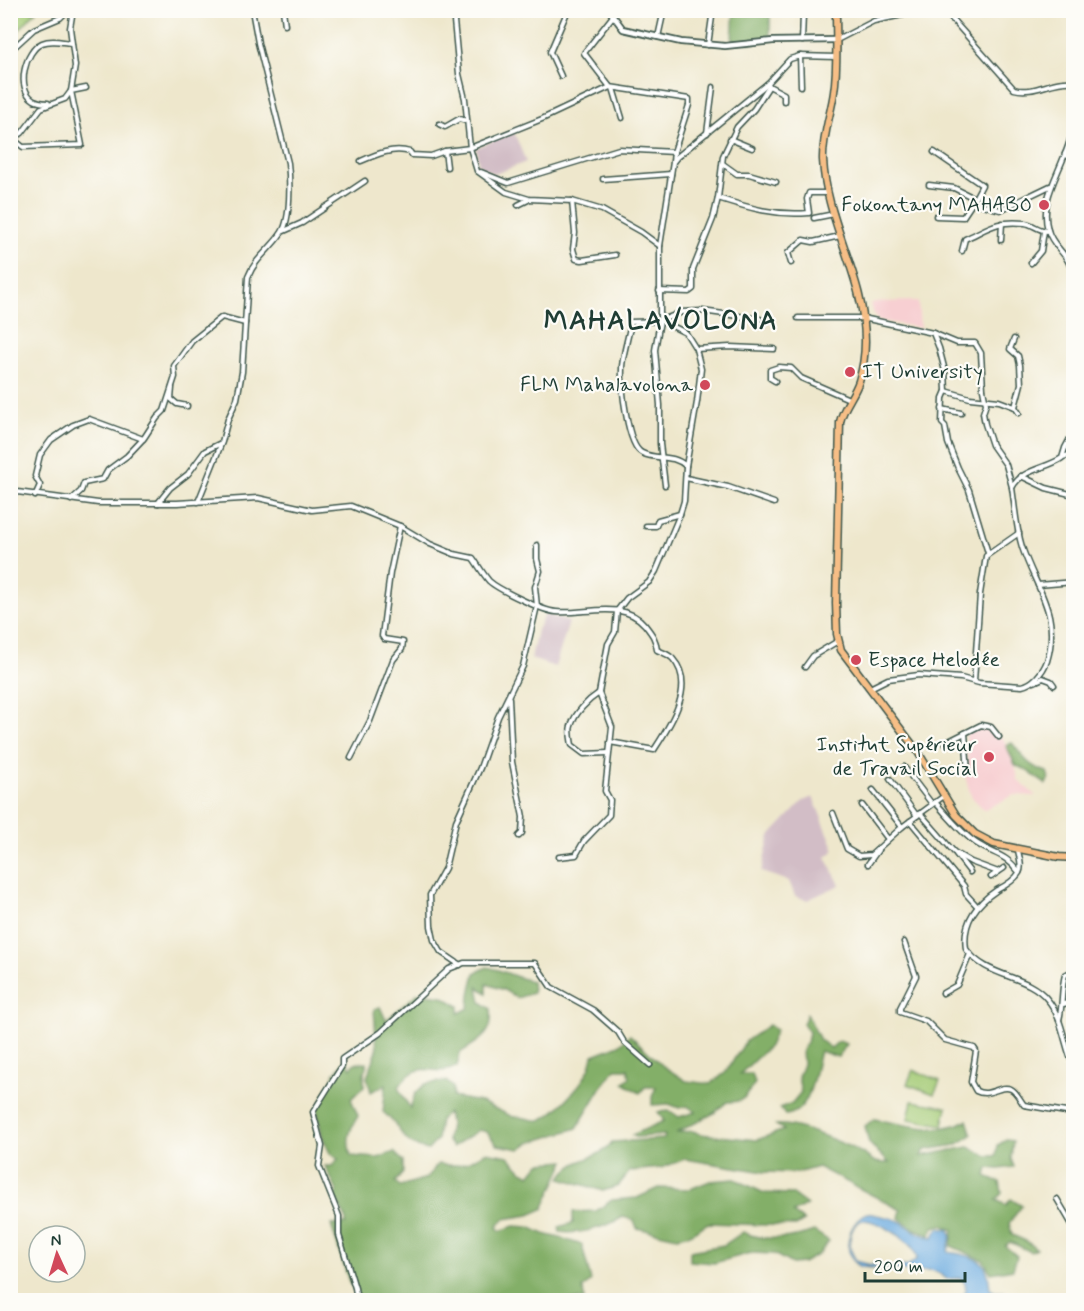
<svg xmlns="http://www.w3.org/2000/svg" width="1084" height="1311" viewBox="0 0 1084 1311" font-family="Mynerve,sans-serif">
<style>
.built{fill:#f7cfd2}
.industrial{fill:#d2bdc6}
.green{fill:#a4cb76;stroke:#628455;stroke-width:1.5}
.forest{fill:#83af67;stroke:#51764e;stroke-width:1.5}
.water{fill:#6dace0;stroke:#46748a;stroke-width:1.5;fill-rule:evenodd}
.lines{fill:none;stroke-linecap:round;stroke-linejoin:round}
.minor-casing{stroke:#3e564b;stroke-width:7}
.tertiary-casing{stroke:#3e564b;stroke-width:8}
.primary-casing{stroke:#3e564b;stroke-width:9}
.minor{stroke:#fff;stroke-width:4}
.tertiary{stroke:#fff;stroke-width:4.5}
.primary{stroke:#f6be86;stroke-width:6}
.poi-dot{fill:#d1495b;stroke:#fdfcf7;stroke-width:2}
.labels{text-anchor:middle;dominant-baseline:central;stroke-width:4.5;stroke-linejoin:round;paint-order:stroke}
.poi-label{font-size:21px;fill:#1f3d34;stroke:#fdfcf7;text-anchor:end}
.district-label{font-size:27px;font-weight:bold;letter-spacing:1.5px;fill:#1f3d34;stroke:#fdfcf7}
</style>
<rect width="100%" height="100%" fill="#fdfcf7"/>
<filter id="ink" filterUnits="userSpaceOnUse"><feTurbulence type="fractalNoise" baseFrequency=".0167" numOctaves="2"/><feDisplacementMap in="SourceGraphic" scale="12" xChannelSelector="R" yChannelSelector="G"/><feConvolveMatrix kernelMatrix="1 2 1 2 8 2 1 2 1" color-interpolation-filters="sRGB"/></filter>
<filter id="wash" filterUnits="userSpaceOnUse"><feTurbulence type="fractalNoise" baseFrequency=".008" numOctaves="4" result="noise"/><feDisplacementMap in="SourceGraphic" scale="24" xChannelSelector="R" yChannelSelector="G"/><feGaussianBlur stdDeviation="1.35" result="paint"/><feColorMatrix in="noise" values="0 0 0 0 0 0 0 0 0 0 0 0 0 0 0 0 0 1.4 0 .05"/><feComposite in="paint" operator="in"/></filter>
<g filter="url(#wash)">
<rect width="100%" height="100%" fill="#eee7cc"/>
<g class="built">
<polygon points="918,301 920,328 877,320 870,305 874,302"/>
<polygon points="981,725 991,727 999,737 1003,738 1016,769 1018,780 1036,796 1014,795 984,810 971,796 964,773 968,772 966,734"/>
</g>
<g class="industrial">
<polygon points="514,132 526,162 495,174 479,166 476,148"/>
<polygon points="545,614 569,622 555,667 531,659 537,630"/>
<polygon points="813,797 835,850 826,857 840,885 807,900 795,896 789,881 761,872 770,836 803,801"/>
</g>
<g class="green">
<polygon points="11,10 36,11 11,39 10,11"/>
<polygon points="913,1070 940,1081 934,1094 907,1084"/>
<polygon points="912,1101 947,1107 943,1125 908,1119"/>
</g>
<g class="forest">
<polygon points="734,11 759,11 770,16 770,37 750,43 732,40"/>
<path d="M1012,743C1024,757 1027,766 1047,772L1049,778L1046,784C1036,779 1028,768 1016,766L1006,746Z"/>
<path d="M487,967C503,970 516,978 532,981L533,993L517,998L504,990L487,984V993L478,987L481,1002L491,1009C494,1036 479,1040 460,1053L457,1066C434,1080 421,1054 398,1088L410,1108L415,1094L425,1084L446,1081L453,1087V1097L481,1102L513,1117C522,1115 532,1122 540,1120C554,1116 580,1086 587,1073C590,1068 592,1061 593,1055L619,1045L630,1035L663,1066L686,1081L710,1084L725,1073L746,1041L769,1025L776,1030L769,1046L740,1074H752L755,1083C746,1096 744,1103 727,1102L714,1113L676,1133L693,1131L700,1134L757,1140L784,1130L776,1125C796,1123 841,1142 860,1152C875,1160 869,1163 889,1163L869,1143L865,1126L874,1119C904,1124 939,1136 967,1120L972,1135L956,1145L925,1150L921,1156L969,1147L987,1156H996L998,1145L1006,1140L1013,1141L1011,1159L1014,1167L999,1169L988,1168L986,1176L1000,1182L1002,1193L996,1200L1006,1205L1011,1199L1022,1206L1009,1223L1012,1235L1028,1242L1036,1249L1031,1252L1010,1242L1005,1246L1017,1256L1013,1269L991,1273L983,1260L951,1246L953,1230L942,1225L934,1227L930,1235L915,1229L899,1218L901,1210L818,1167L797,1173L764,1172L685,1159L661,1168L630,1171L618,1186L603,1191L561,1178C573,1156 600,1161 612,1142L664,1139L665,1135L636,1137L632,1135L664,1121L658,1112L670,1111L679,1117L696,1112L687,1106L679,1108L669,1104L652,1105V1097L656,1087H645L640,1093L623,1083L630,1077L628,1069H615L601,1088L577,1128L529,1143L520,1149L497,1145L487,1132L479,1130L452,1147L447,1140L450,1125L448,1113L440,1120L437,1140L428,1150C401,1145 403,1128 383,1112L386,1084L371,1092L367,1077L377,1051L374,1009L380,1007L386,1020L418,993L442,996L459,1006V1013L469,1008L470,994L475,973Z"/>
<path d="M807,1014L820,1040L831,1048L839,1041L847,1044L838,1057L820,1051C814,1071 812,1113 785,1115L780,1108L792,1103L801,1092L798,1077L803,1064L802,1050L807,1043L809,1032L803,1024Z"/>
<path d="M346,1059L351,1068L355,1063L367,1062L364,1074V1086L351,1099L358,1116C349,1130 346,1140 351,1156L378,1158L394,1152L403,1161V1173L395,1182L400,1186L427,1178L438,1164C461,1168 467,1163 486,1152L508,1156L522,1171L530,1175L540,1163L565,1161L543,1209L529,1215L504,1219L497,1227L500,1231L514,1226L529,1227L544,1234L564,1239L582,1245L591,1281L583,1288L584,1300H361L349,1282L331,1225L346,1224V1218L335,1198L337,1191L325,1166H332L338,1159L330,1153L322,1136L317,1110L335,1073Z"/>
<path d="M735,1179L764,1193L792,1194L807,1205L793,1213L804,1221L796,1226L708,1223L690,1234L677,1237L637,1228L634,1220L623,1217C606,1227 581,1235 560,1232L559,1227L573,1223V1212L596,1211L612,1200L637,1198L658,1188L690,1189L710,1181Z"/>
<path d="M814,1231L829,1241L819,1254L803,1263L792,1264L774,1254L751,1253L714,1263L690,1261V1251L724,1245L743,1232C764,1242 793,1239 814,1231Z"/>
</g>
<path class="water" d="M867,1213C877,1215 892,1217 901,1222C911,1228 921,1237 933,1237L939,1228L949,1230L951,1235L948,1252C959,1254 981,1256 986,1269C989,1275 989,1282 990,1289L995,1292H1004L1013,1300H958L966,1292L965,1283L960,1278L947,1279L937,1272L930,1270L913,1271L861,1267C840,1255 847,1223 867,1213ZM862,1220C877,1219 916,1242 917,1259C914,1261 912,1263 909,1265C898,1269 868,1266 857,1261C847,1250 847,1227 862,1220Z"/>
</g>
<g filter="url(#ink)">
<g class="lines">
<g class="minor-casing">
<g id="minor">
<polyline points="283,10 285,25"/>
<polyline points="453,10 459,74 465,99 470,148 477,171 506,192 529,199 572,201 602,210 641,232 660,246"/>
<path d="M944,10L1014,89C1034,95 1053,79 1074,82"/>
<polyline points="788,14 803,14 802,41"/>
<polyline points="658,37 664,10"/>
<polyline points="837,40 874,21 926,10"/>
<polyline points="708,45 713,10"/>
<polyline points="10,51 34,29 60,18 68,10"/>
<polyline points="800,56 801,86"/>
<polyline points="561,76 550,52 568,10"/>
<polyline points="1072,82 1074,89"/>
<polyline points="769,86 784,94 784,101"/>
<polyline points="610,87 584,53 613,16"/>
<polyline points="613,88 622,118"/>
<path d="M48,103C44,103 38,102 34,100C15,89 25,51 42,43C51,39 62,42 71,43"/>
<polyline points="439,124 445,127 459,119 467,121"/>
<path d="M1074,127C1071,136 1069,145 1065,154C1056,179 1040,202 1048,230C1051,243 1062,250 1068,261C1070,265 1072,270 1074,274"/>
<polyline points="707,133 713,87"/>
<polyline points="13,139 23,147 82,145 71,91 86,88"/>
<polyline points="730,139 752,148"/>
<polyline points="10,140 22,133 41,108 65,99 71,91 75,66 70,28 73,10"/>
<polyline points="445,151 447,167"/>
<polyline points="934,152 982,185 973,202"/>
<polyline points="1065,154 1074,160"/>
<path d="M361,161C377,154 393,147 410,152L412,155L431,156L445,151L470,148L542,119L610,87L689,99V105L674,152L673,161"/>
<polyline points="723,164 737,174 749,174 776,182"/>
<polyline points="481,172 508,183 619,149 674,152"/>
<polyline points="603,179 671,174"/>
<polyline points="929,185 954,188 974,198"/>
<path d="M718,198C749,208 776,216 809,213L807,199L809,193H827"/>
<polyline points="572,201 575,233 573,249 576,259 582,260 615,255"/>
<polyline points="518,205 528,200"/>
<polyline points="936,216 963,217 973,202 1000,210 1050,186"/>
<polyline points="814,218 834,214"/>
<polyline points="284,231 302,223 365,181"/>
<polyline points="1001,240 1002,223"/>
<path d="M962,251L965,239C989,228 996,220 1025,223C1033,224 1039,231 1048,231"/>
<polyline points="791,263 788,253 803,240 813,242 840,236"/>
<polyline points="1031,263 1041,251 1044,231"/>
<polyline points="659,291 689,292 693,289 693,269 713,219 718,198 723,156 737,127 754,109 769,86 768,83"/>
<polyline points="798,318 863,318 933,333 939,348 945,371 946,391 943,398 942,423 945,426 948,443 958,468 969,490 988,553"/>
<polyline points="933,333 957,343 975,343 981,353 983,389 986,404 983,413 985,424 992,445 1006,465 1012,487"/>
<polyline points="1014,339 1010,349 1018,356 1020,365 1021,384 1015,407 1019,413"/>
<polyline points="696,349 730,347 774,349"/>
<polyline points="775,381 770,378 770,370 779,367 791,368 801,378 849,399"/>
<polyline points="172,388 171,399 177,404 187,406"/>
<polyline points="946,391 970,398 999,401 1015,407"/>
<polyline points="942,409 961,413"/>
<polyline points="1063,457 1069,455 1074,456"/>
<path d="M686,466C671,453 658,461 642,453C627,446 621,384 622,368C622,357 629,335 631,322L660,321L682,312L702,311L760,319"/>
<polyline points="1021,476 1046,488 1074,495"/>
<polyline points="686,478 728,487 774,503"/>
<polyline points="665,485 660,444 660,405 655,350 660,321 660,246 673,162 677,157 768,83 790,59 800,56 836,57"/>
<path d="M10,491L98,503H177L258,498L312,510L351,506L400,526L430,544L454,554L473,558C478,565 483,574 489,581C499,590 543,611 556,612C585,615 623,599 645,625C652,634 656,639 657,650C662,652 670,655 673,659C697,686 669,727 654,750L610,742"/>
<polyline points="35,496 40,485 35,476 40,455 51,440 73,425 89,419 143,439"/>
<polyline points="71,500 81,491 84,483 103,479 108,470 127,456 144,438 157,418 164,411 175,377 174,366 192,341 222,317 245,323"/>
<path d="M198,502L222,442L228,419L237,399L242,372L248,277C255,258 272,248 282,232C291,218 290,180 288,163L258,43L252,10"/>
<polyline points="158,503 170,488 188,474 205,451 221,443"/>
<polyline points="646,526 656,526 658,520 680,514"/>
<polyline points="1038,585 1074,582"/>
<polyline points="805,667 813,656 838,641"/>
<polyline points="974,681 980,594 986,556 1019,533"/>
<polyline points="1034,682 1043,678 1051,681 1054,685"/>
<path d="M870,688L888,679L919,675L961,678L979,683L1022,686C1033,684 1043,672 1047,661C1061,614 1036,589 1022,547C1016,528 1015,507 1012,488C1021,469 1046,469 1062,458L1065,448L1074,431"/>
<path d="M599,693C588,700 575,713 571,726C569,731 571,739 572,745L584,754L608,753"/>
<polyline points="509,698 512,762 523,817 522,833 519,836"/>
<polyline points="965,733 968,772"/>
<polyline points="945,743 981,725 991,727 999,737"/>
<polyline points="351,758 370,721 393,660 402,649 403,642 384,639 382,636 390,573 400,526"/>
<polyline points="904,767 932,804"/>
<polyline points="890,779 917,816"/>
<polyline points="873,790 902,827"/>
<path d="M935,802C948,816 960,832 976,843C994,855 1005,853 1019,872"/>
<polyline points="862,805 888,839"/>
<polyline points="833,813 847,849 859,856 871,855 902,827 944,796"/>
<polyline points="920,813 954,852 971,862 998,872 991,877"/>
<polyline points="910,821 964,886 966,894 977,906"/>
<path d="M1018,850C1019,857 1023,866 1019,873C1014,881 1005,886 997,890C976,904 962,922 966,949C986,978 1027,974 1047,999C1063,1017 1064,1046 1074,1067"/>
<polyline points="956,854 970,872"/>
<polyline points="559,857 576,855 584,841 609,815 610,800 605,791 612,727 599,693 608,644 615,632 617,611 627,598 649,582 656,571 680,514 684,501 686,466 697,402 701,369 696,349 686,333 662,321"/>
<polyline points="868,864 878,850"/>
<polyline points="998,872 1004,868"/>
<path d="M904,942L916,976L900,1008V1012L926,1021L945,1040L974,1048L976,1051L971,1082L976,1091C990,1098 1000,1084 1011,1089C1016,1091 1020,1100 1024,1105L1072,1113L1074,1082"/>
<polyline points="460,965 441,952 434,940 431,926 430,895 445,868 456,821 480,768 498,717 523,666 537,606 535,587 540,571 537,559 537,545"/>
<polyline points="943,993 957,985 970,954"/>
<polyline points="1063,1004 1074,1002"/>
<path d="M1059,1020C1063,1005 1061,990 1065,975L1074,970"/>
<polyline points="1057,1199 1074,1228"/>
<polyline points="357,1300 355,1288 339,1235 339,1216 319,1166 322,1146 313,1112 342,1066 342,1059 380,1033 449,969 464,963 535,963 551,987 593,1010 618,1032 624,1042 650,1065"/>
</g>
</g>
<g class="tertiary-casing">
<polyline id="tertiary" points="609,10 623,29 681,42 725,46 773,41 836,40"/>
</g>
<g class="primary-casing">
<path id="primary" d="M836,10C836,37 838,66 834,92C831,114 822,137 823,160C826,222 865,278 865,341C865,354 863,368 859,381C854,396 843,407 840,422L836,603L837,634L841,650L918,752L956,815L975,834L994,844L1059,857L1074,858"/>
</g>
<use href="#minor" class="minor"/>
<use href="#tertiary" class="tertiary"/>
<use href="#primary" class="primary"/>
</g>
</g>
<g class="poi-dot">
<circle cx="1044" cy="205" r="6"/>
<circle cx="850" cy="372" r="6"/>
<circle cx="705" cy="385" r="6"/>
<circle cx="856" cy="660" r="6"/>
<circle cx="989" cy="757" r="6"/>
</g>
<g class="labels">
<g class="poi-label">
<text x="1032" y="205">Fokontany MAHABO</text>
<text x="862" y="372" text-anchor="start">IT University</text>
<text x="693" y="385">FLM Mahalavolona</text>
<text x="868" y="660" text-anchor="start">Espace Helodée</text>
<text x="977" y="745">Institut Supérieur<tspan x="977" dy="24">de Travail Social</tspan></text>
</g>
<g class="district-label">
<text x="661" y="321">MAHALAVOLONA</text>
</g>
</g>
<rect width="1084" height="1311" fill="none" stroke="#fdfcf7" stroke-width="36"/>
<g transform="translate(57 1254) rotate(356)"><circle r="28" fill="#fdfcf7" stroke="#a4b0a9" stroke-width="1.5"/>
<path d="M0-4.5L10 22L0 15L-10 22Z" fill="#d1495b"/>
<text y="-9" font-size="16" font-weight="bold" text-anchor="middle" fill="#1f3d34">N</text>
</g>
<path d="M865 1272v9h100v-9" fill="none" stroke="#1f3d34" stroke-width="3"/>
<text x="874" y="1272" font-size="18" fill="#1f3d34" stroke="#fdfcf7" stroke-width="4.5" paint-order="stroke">200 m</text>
</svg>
